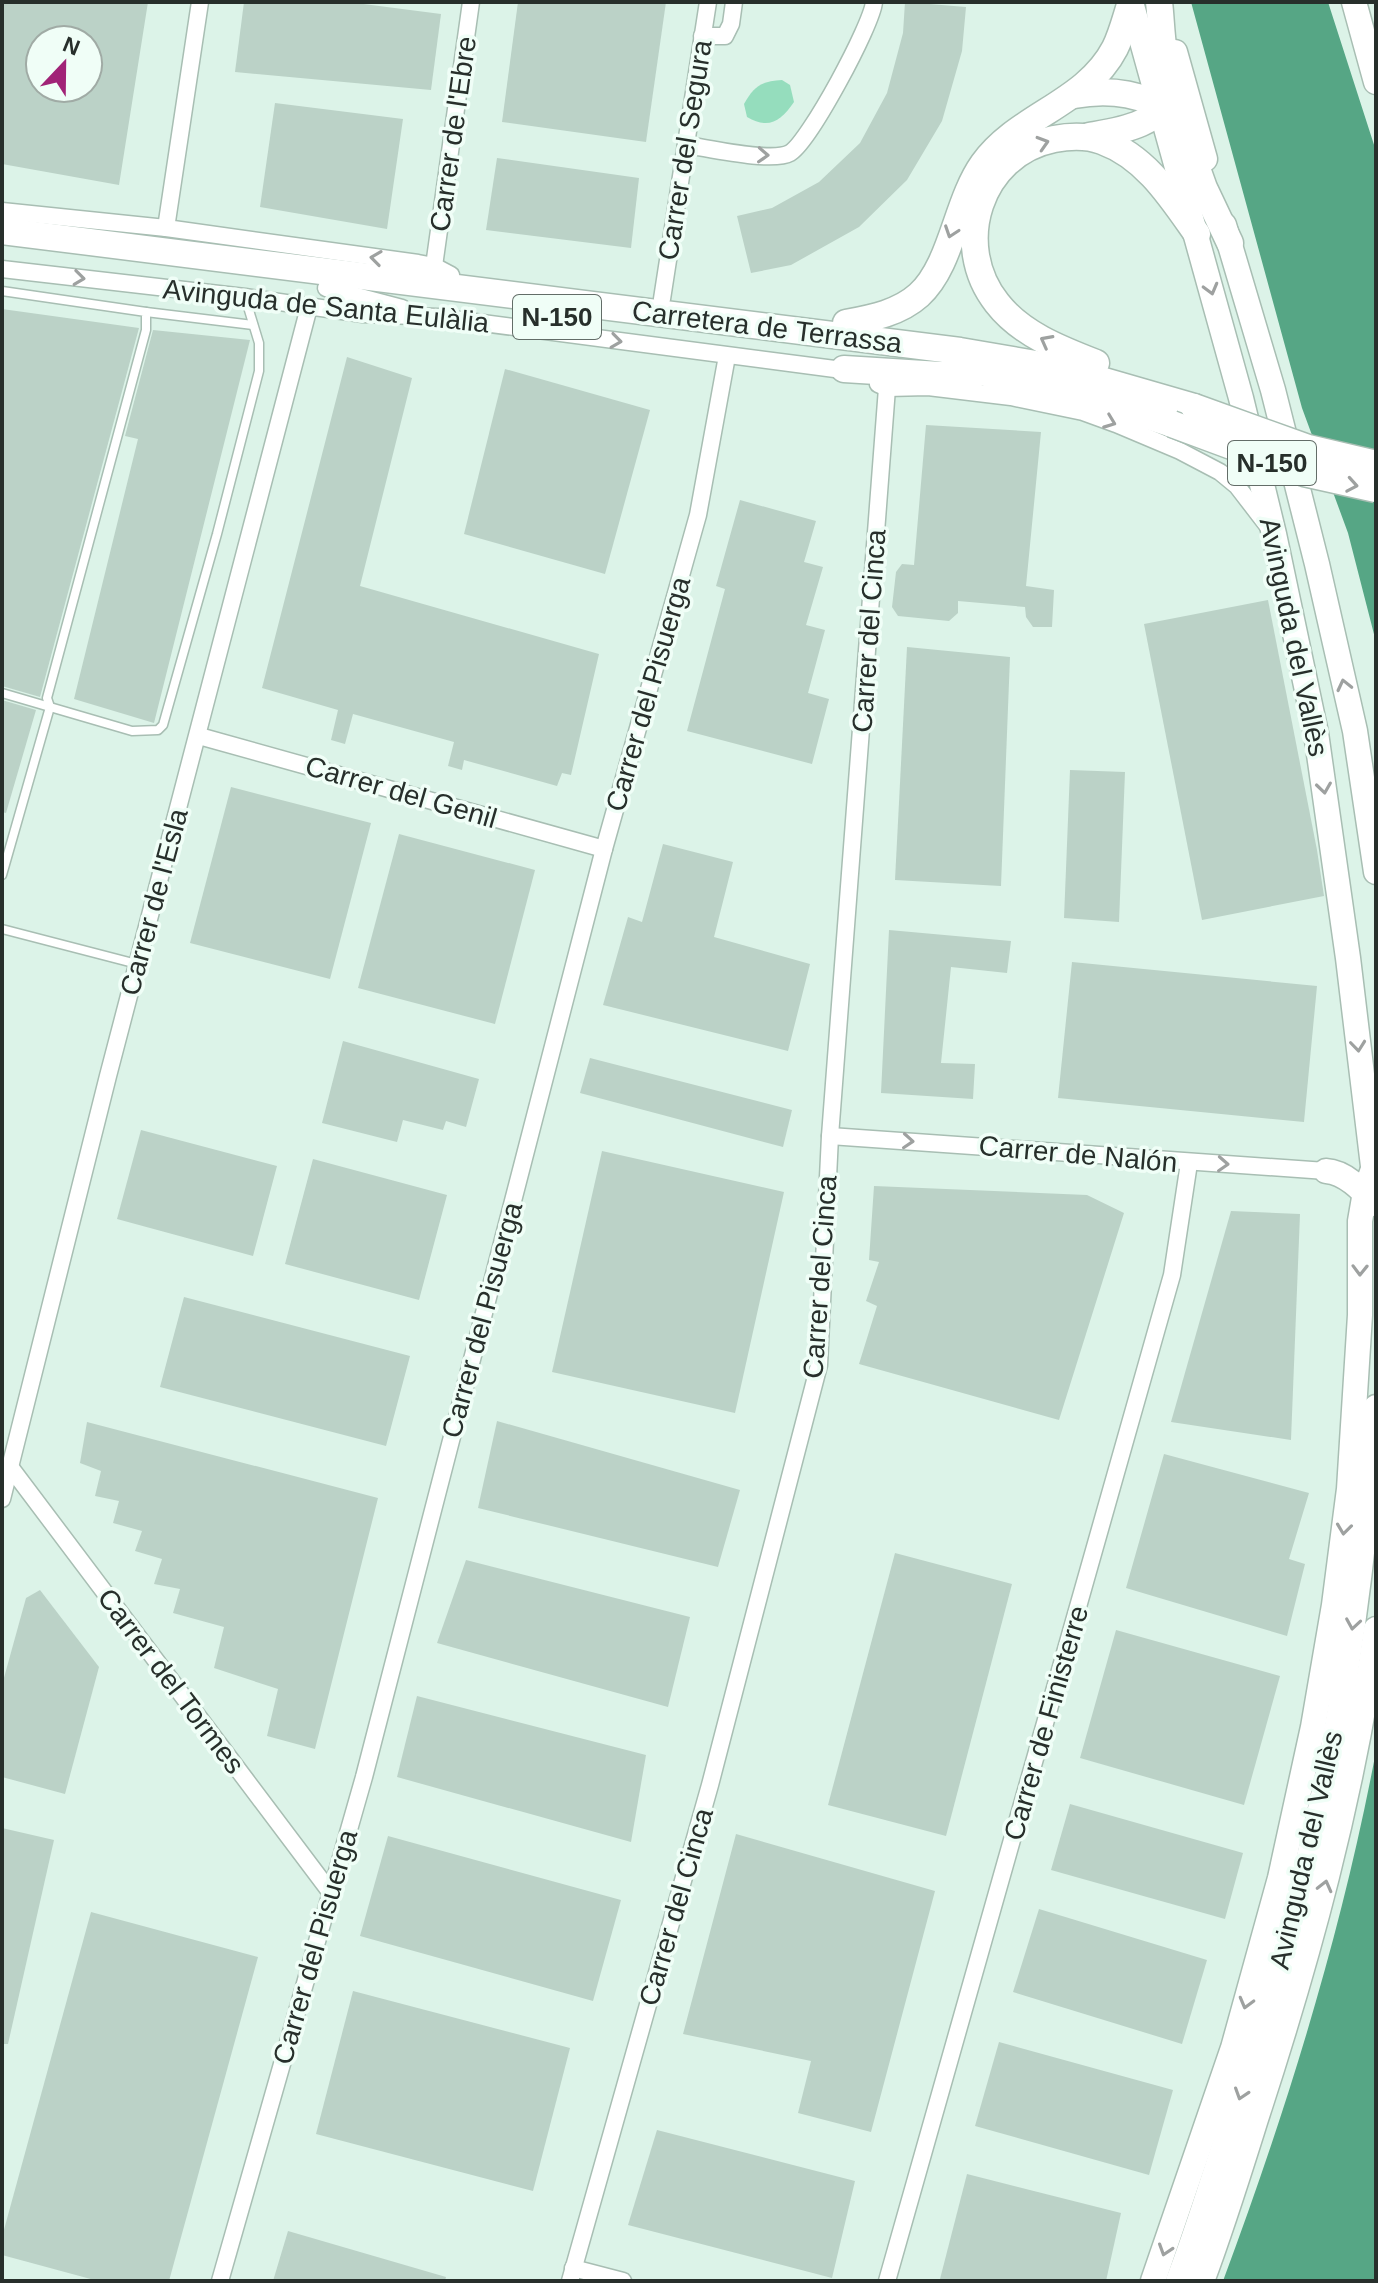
<svg xmlns="http://www.w3.org/2000/svg" width="1378" height="2283" viewBox="0 0 1378 2283" font-family="Arial,sans-serif">
<style>
.green{fill:#95ddbd}
.water{fill:#56a685}
.building{fill:#bbd2c7;fill-rule:evenodd}
.lines{fill:none;stroke-linecap:round;stroke-linejoin:round}
.lane-casing{stroke:#a8beb3;stroke-width:11}
.street-casing{stroke:#a8beb3;stroke-width:19}
.secondary-casing{stroke:#a8beb3;stroke-width:27}
.primary-casing{stroke:#a8beb3;stroke-width:29}
.lane{stroke:#fff;stroke-width:8}
.street{stroke:#fff;stroke-width:16}
.secondary{stroke:#fff;stroke-width:24}
.primary{stroke:#fff;stroke-width:26}
.primary-bridge-casing{stroke:#a8beb3;stroke-width:29;stroke-linecap:butt}
.primary-bridge{stroke:#fff;stroke-width:26}
.oneway{stroke:#9ea1a0}
.labels{text-anchor:middle;dominant-baseline:central;stroke-width:7;stroke-linejoin:round;paint-order:stroke}
.shield{fill:#f0fef7;stroke:#636d68;stroke-width:2}
.shield-label{font-size:26px;font-weight:bold;fill:#272f2b}
.street-label{font-size:28px;fill:#272f2b;stroke:#f0fef7}
</style>
<rect width="100%" height="100%" fill="#dcf3e8"/>
<path class="green" d="M782,80L790,85L794,102C781,121 769,130 747,117L744,104C754,86 762,81 782,80Z"/>
<g class="water">
<polygon points="1191,2 1328,2 1376,151 1376,642 1348,533 1302,408"/>
<path d="M1376,1751V2279L1375,2281H1223C1287,2109 1342,1932 1376,1751Z"/>
</g>
<g class="building">
<path d="M2,2H148L119,185L2,164ZM40,40H88V88H40Z"/>
<polygon points="244,2 348,2 441,14 431,90 235,72"/>
<polygon points="518,2 666,2 646,142 502,122"/>
<polygon points="905,2 966,7 962,51 942,121 907,180 859,227 791,265 751,273 737,216 772,208 819,182 860,143 887,93 903,33"/>
<polygon points="275,103 403,119 387,229 260,207"/>
<polygon points="497,158 639,178 631,248 486,230"/>
<polygon points="2,309 139,328 40,697 2,686"/>
<polygon points="153,330 250,340 154,723 74,699 138,439 125,436"/>
<polygon points="347,357 412,378 360,586 599,654 571,775 562,773 557,786 464,760 462,770 448,766 454,742 353,714 345,744 331,740 338,710 262,688"/>
<polygon points="505,369 650,410 605,574 464,534"/>
<polygon points="926,425 1041,432 1026,586 1054,590 1052,627 1033,627 1026,617 1025,607 958,601 958,613 949,621 898,616 892,607 896,572 902,564 914,565"/>
<polygon points="740,500 816,521 804,562 823,567 806,625 825,630 808,693 829,699 812,764 687,731 725,589 716,586"/>
<polygon points="1268,600 1317,850 1324,896 1202,920 1144,624"/>
<polygon points="907,647 1010,657 1001,886 895,880"/>
<polygon points="2,700 36,710 6,813 2,812"/>
<polygon points="1070,770 1125,772 1119,922 1064,918"/>
<polygon points="231,787 371,823 330,979 190,943"/>
<polygon points="399,834 535,870 495,1024 358,988"/>
<polygon points="663,844 733,862 714,937 810,964 788,1051 603,1005 628,917 642,922"/>
<polygon points="889,930 1011,941 1007,973 951,967 941,1063 975,1064 973,1099 881,1093"/>
<polygon points="1072,962 1317,986 1304,1122 1058,1098"/>
<polygon points="343,1041 479,1079 466,1127 446,1121 443,1130 403,1120 397,1142 322,1123"/>
<polygon points="590,1058 792,1110 783,1147 580,1093"/>
<polygon points="141,1130 277,1166 253,1256 117,1219"/>
<polygon points="602,1151 784,1192 735,1413 552,1372"/>
<polygon points="313,1159 447,1195 419,1300 285,1264"/>
<polygon points="874,1186 1087,1195 1124,1213 1059,1420 859,1364 877,1306 866,1301 879,1262 869,1260"/>
<polygon points="1231,1211 1300,1214 1291,1440 1171,1422"/>
<polygon points="184,1297 410,1356 386,1446 160,1387"/>
<polygon points="497,1421 740,1490 718,1567 478,1508"/>
<polygon points="87,1422 378,1498 315,1749 267,1736 278,1689 214,1668 224,1627 173,1613 180,1589 154,1584 162,1559 135,1551 142,1531 113,1523 119,1501 95,1496 101,1471 80,1463"/>
<polygon points="1164,1454 1309,1493 1289,1559 1305,1564 1287,1636 1126,1588"/>
<polygon points="895,1553 1012,1584 946,1836 828,1805"/>
<polygon points="466,1560 690,1617 668,1707 437,1643"/>
<polygon points="40,1590 99,1667 65,1794 2,1777 2,1685 26,1598"/>
<polygon points="1116,1630 1280,1676 1244,1805 1080,1758"/>
<polygon points="417,1696 646,1755 631,1842 397,1777"/>
<polygon points="1070,1804 1243,1853 1225,1919 1051,1870"/>
<polygon points="2,1828 54,1840 8,2044 2,2044"/>
<polygon points="736,1834 935,1891 871,2132 798,2113 811,2061 683,2034"/>
<polygon points="388,1836 621,1900 593,2001 360,1936"/>
<polygon points="1039,1909 1207,1960 1182,2044 1013,1992"/>
<polygon points="91,1912 258,1957 169,2281 98,2281 2,2255 2,2237"/>
<polygon points="353,1991 570,2048 533,2191 316,2134"/>
<polygon points="999,2042 1173,2090 1149,2175 975,2126"/>
<polygon points="657,2130 855,2181 832,2278 628,2225"/>
<polygon points="967,2174 1121,2213 1106,2281 949,2281 940,2279"/>
<polygon points="288,2231 446,2277 445,2281 273,2281"/>
</g>
<g class="lines">
<g class="lane-casing">
<g id="lane">
<polyline points="2,291 146,312 146,330 47,698 50,707 2,875"/>
<polyline points="146,312 253,325"/>
<polyline points="2,693 132,731 158,730 163,725 217,534 259,371 259,343 245,297"/>
<polyline points="2,929 137,964"/>
</g>
</g>
<g class="street-casing">
<g id="street">
<polyline points="702,36 725,36 731,24 734,2"/>
<path d="M686,145C708,148 772,163 790,153C809,142 872,25 874,2"/>
<polyline points="2,211 166,228 418,263 434,266 451,275"/>
<polyline points="166,228 200,2"/>
<polyline points="434,266 471,2"/>
<polyline points="2,269 245,297 363,314 437,317 850,371"/>
<polyline points="326,288 402,308"/>
<polyline points="662,299 708,2"/>
<polyline points="878,384 887,388 928,387 1011,397 1083,412 1116,424 1180,451 1220,472 1237,486 1267,525"/>
<polyline points="199,736 604,849"/>
<polyline points="830,1136 1326,1171"/>
<polyline points="11,1468 331,1893"/>
<polyline points="2,1499 108,1076 309,307"/>
<polyline points="573,2268 623,2281"/>
<polyline points="220,2281 364,1777 604,849 698,515 727,356"/>
<polyline points="570,2281 710,1785 819,1365 830,1136 887,388"/>
<polyline points="887,2281 1172,1275 1189,1163"/>
</g>
</g>
<g class="secondary-casing">
<g id="secondary">
<polyline points="1131,2 1241,398 1274,534 1316,733 1348,958 1376,1191"/>
<polyline points="1354,2 1376,82"/>
<polyline points="1175,52 1205,159"/>
<polyline points="1224,225 1273,390 1317,564 1355,731 1376,872"/>
<path d="M1326,1171C1345,1172 1362,1190 1375,1204"/>
<polyline points="1153,2281 1233,2048 1280,1878 1313,1727 1334,1605 1349,1489 1360,1315 1360,1221 1365,1192 1372,1172"/>
<path d="M1178,2281C1197,2232 1212,2181 1229,2131C1273,1997 1313,1860 1338,1720C1356,1617 1368,1512 1376,1407"/>
<path d="M1202,2281C1222,2228 1239,2173 1256,2119C1308,1960 1353,1796 1376,1629"/>
</g>
</g>
<g class="primary-casing">
<g id="primary">
<path d="M1074,95C1112,88 1144,94 1178,115L1204,188L1230,243"/>
<path d="M1089,136C1118,131 1163,126 1170,89C1172,76 1166,64 1164,52C1161,36 1161,18 1159,2"/>
<polyline points="2,231 960,351 1059,368 1194,407"/>
<path d="M846,323C872,318 899,313 919,295C952,265 956,202 983,164C1018,115 1086,104 1115,48C1122,34 1126,17 1131,2"/>
<path d="M1096,363C1060,349 1021,334 997,303C951,245 979,154 1054,139C1070,136 1086,135 1102,141C1146,157 1171,197 1197,234"/>
<polyline points="954,366 1081,394 1172,424"/>
<polyline points="844,369 972,377"/>
</g>
</g>
<use href="#lane" class="lane"/>
<use href="#street" class="street"/>
<use href="#secondary" class="secondary"/>
<use href="#primary" class="primary"/>
<g class="primary-bridge-casing">
<g id="primary-bridge">
<polyline points="1194,407 1308,448 1376,464"/>
<polyline points="1172,424 1304,473 1376,489"/>
</g>
</g>
<use href="#primary-bridge" class="primary-bridge"/>
</g>
<defs><path id="oneway-chevron" d="M-2-3.5L2.5 0L-2 3.5" fill="none" stroke-width="1.6" stroke-linecap="round" stroke-linejoin="round" transform="scale(2)"/></defs>
<g class="oneway">
<use href="#oneway-chevron" transform="translate(1043 143) rotate(-17)"/>
<use href="#oneway-chevron" transform="translate(763 155) rotate(3)"/>
<use href="#oneway-chevron" transform="translate(951 232) rotate(109)"/>
<use href="#oneway-chevron" transform="translate(376 258) rotate(-172)"/>
<use href="#oneway-chevron" transform="translate(79 278) rotate(7)"/>
<use href="#oneway-chevron" transform="translate(1211 289) rotate(75)"/>
<use href="#oneway-chevron" transform="translate(616 341) rotate(8)"/>
<use href="#oneway-chevron" transform="translate(1046 341) rotate(-152)"/>
<use href="#oneway-chevron" transform="translate(1110 422) rotate(21)"/>
<use href="#oneway-chevron" transform="translate(1352 485) rotate(10)"/>
<use href="#oneway-chevron" transform="translate(1344 685) rotate(-103)"/>
<use href="#oneway-chevron" transform="translate(1324 788) rotate(82)"/>
<use href="#oneway-chevron" transform="translate(1358 1046) rotate(84)"/>
<use href="#oneway-chevron" transform="translate(908 1141) rotate(4)"/>
<use href="#oneway-chevron" transform="translate(1223 1164) rotate(3)"/>
<use href="#oneway-chevron" transform="translate(1360 1270) rotate(91)"/>
<use href="#oneway-chevron" transform="translate(1344 1529) rotate(97)"/>
<use href="#oneway-chevron" transform="translate(1353 1624) rotate(99)"/>
<use href="#oneway-chevron" transform="translate(1325 1886) rotate(-76)"/>
<use href="#oneway-chevron" transform="translate(1246 2003) rotate(105)"/>
<use href="#oneway-chevron" transform="translate(1241 2094) rotate(108)"/>
<use href="#oneway-chevron" transform="translate(1165 2250) rotate(108)"/>
</g>
<g class="labels">
<g class="shield">
<rect x="513" y="295" width="88" height="44" rx="6"/>
<rect x="1228" y="441" width="88" height="44" rx="6"/>
</g>
<g class="shield-label">
<text x="557" y="317">N-150</text>
<text x="1272" y="463">N-150</text>
</g>
<g class="street-label">
<text transform="translate(453 134) rotate(-82)">Carrer de l'Ebre</text>
<text transform="translate(685 150) rotate(-81)">Carrer del Segura</text>
<text transform="translate(326 306) rotate(6)">Avinguda de Santa Eulàlia</text>
<text transform="translate(767 327) rotate(7)">Carretera de Terrassa</text>
<text transform="translate(869 631) rotate(-86)">Carrer del Cinca</text>
<text transform="translate(1294 637) rotate(78)">Avinguda del Vallès</text>
<text transform="translate(648 694) rotate(-74)">Carrer del Pisuerga</text>
<text transform="translate(401 792) rotate(16)">Carrer del Genil</text>
<text transform="translate(154 902) rotate(-75)">Carrer de l'Esla</text>
<text transform="translate(1078 1154) rotate(5)">Carrer de Nalón</text>
<text transform="translate(820 1277) rotate(-86)">Carrer del Cinca</text>
<text transform="translate(482 1320) rotate(-75)">Carrer del Pisuerga</text>
<text transform="translate(171 1681) rotate(53)">Carrer del Tormes</text>
<text transform="translate(1046 1723) rotate(-74)">Carrer de Finisterre</text>
<text transform="translate(1306 1850) rotate(-77)">Avinguda del Vallès</text>
<text transform="translate(676 1907) rotate(-74)">Carrer del Cinca</text>
<text transform="translate(315 1947) rotate(-74)">Carrer del Pisuerga</text>
</g>
</g>
<rect width="1378" height="2283" fill="none" stroke="#272f2b" stroke-width="8"/>
<g transform="translate(64 64) rotate(22)"><circle r="38" fill="#f0fef7" stroke="#a0aba5" stroke-width="2"/>
<path d="M0-6L14 30L0 20L-14 30Z" fill="#a12377"/>
<text y="-12" font-size="22" font-weight="bold" text-anchor="middle" fill="#272f2b">N</text>
</g>
</svg>
